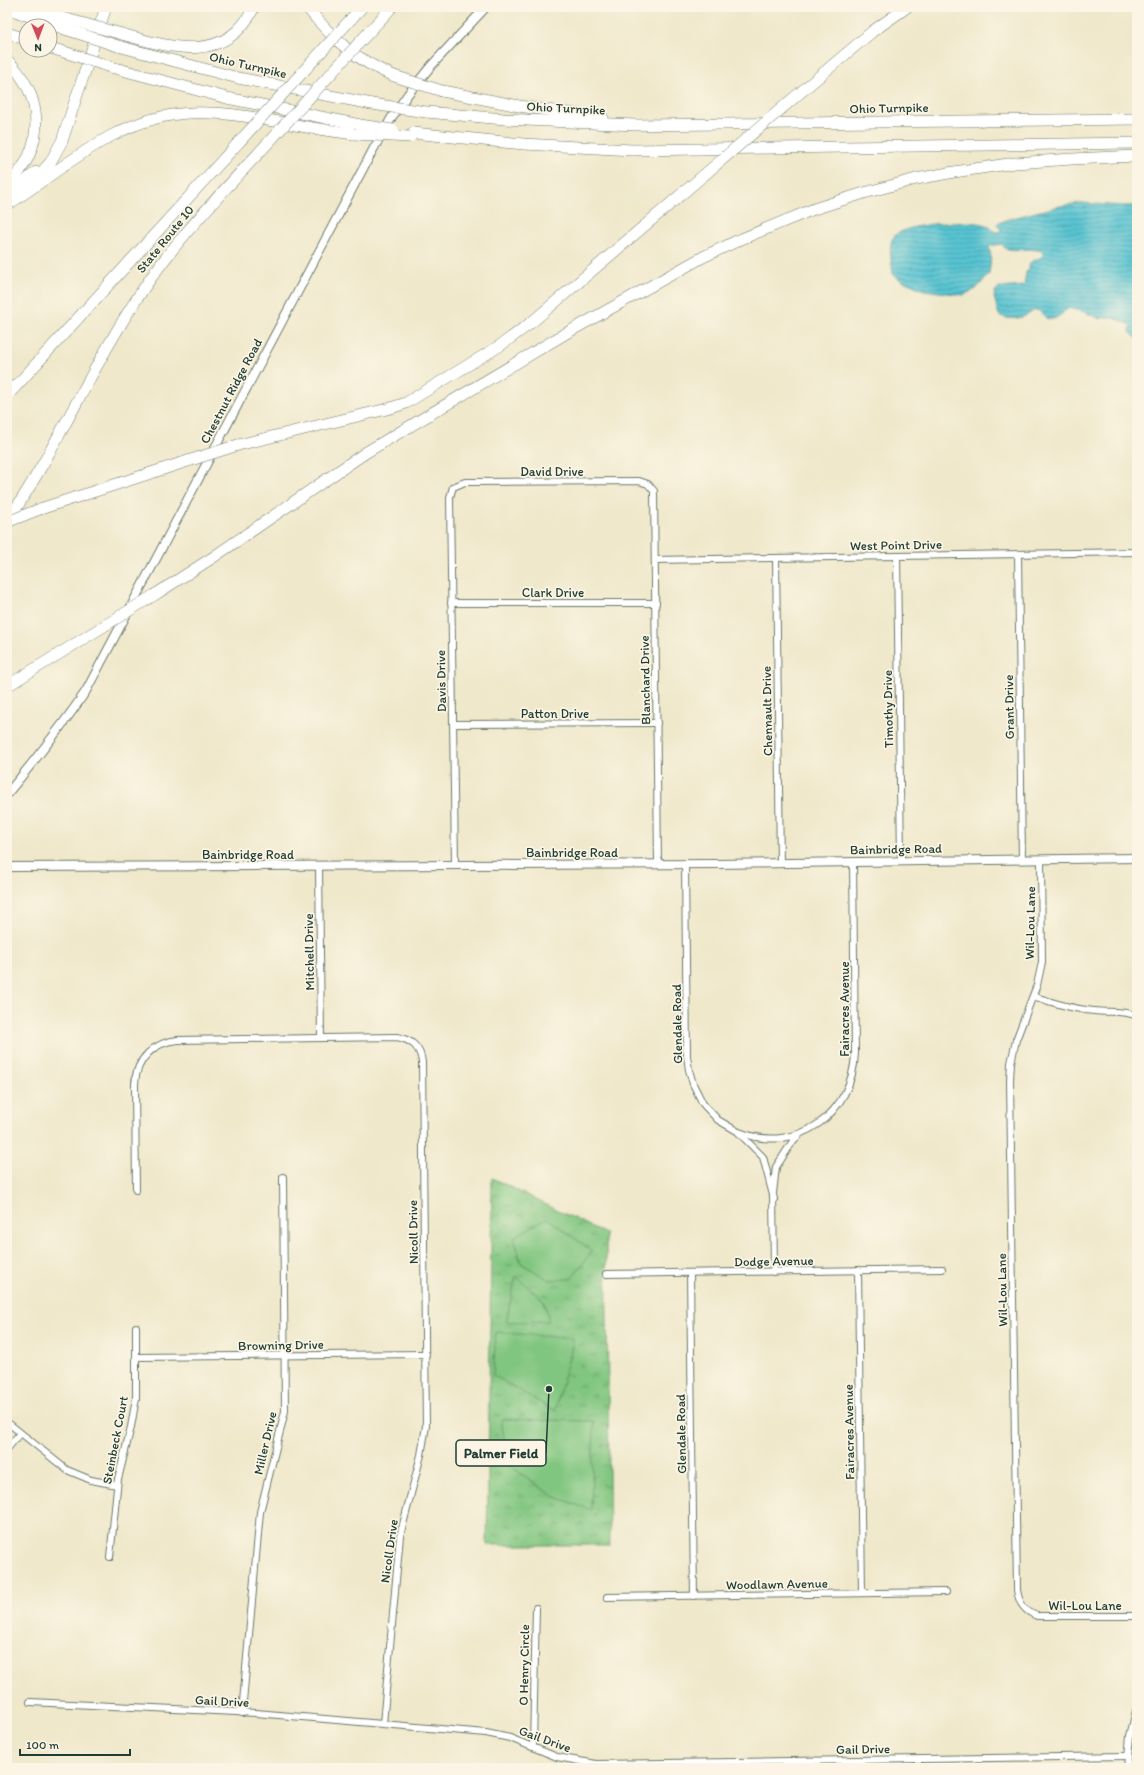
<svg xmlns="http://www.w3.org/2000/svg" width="1144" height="1775" viewBox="0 0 1144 1775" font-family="Itim,sans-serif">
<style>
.park{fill:url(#park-tufts);stroke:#50825a}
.pitch{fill:#81c680;stroke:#50825a}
.water{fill:url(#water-rules);stroke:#3c8083}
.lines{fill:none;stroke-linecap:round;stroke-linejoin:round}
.street-casing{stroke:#687969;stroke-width:8}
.secondary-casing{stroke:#687969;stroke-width:10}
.highway-casing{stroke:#687969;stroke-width:12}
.street{stroke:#fff;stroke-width:6}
.secondary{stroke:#fff;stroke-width:8}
.highway{stroke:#fff;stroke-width:11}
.highway-bridge-casing{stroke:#687969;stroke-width:12;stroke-linecap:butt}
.highway-bridge{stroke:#fff;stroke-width:11}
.labels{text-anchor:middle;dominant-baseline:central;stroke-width:3.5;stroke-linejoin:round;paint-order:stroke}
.street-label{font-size:13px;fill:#1f3d34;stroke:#fcf5e5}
.leader{fill:none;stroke:#1f3d34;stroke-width:1.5}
.callout-dot{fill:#1f3d34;stroke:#fcf5e5;stroke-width:1.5}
.callout{fill:#fcf5e5;stroke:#1f3d34;stroke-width:1.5}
.callout-label{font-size:14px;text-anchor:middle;font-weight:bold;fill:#1f3d34}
</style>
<defs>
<pattern id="park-tufts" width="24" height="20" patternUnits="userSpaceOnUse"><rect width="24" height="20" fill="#81c680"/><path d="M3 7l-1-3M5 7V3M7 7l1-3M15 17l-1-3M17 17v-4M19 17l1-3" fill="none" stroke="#69a26a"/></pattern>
<pattern id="water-rules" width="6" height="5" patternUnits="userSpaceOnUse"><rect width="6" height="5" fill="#58c4d2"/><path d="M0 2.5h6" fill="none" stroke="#48a0ab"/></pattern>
</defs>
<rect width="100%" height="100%" fill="#fcf5e5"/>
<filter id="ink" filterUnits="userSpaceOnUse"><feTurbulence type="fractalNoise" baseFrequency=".025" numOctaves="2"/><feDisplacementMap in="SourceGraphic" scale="8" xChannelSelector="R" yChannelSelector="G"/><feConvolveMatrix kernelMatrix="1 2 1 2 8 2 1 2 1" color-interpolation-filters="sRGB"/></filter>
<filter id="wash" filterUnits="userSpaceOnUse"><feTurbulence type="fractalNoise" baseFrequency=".012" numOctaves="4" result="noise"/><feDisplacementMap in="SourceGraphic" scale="16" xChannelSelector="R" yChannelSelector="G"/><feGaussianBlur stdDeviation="0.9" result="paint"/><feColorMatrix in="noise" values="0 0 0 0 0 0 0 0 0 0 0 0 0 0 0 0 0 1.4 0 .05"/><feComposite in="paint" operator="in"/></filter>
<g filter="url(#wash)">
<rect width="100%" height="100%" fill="#efe8cb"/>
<polygon class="park" points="492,1178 606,1234 610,1545 487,1545"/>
<g class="pitch">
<polygon points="547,1218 592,1251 571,1279 549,1280 521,1263 514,1237"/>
<polygon points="516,1276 544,1301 549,1321 506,1322"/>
<polygon points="496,1332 574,1339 555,1411 493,1375"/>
<polygon points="501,1419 594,1421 591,1510 553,1496 508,1464"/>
</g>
<path class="water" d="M1081,203L1124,206L1137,205V339L1130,332L1131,326L1129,324C1120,321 1109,314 1100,319L1085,312L1068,308C1061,314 1058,320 1047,319L1038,310C1034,310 1033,311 1030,313C1020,320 1008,320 999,315L994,297L996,290L1000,288L1024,286L1026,272L1029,270C1029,258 1035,262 1043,256L1042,251C1029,247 1017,252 1005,248L1002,244L989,246L991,257L989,274L976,289L963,295L924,290L901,280L893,274C892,265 888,245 893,238C901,223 967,220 983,224C988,225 991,228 995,232L1002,231L997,224L1005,220L1060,206Z"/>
</g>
<g filter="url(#ink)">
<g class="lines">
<g class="street-casing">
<g id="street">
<polyline points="1018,554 1022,860"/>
<polyline points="897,556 901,861"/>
<polyline points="776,558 780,863"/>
<polyline points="655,560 1137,552"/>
<polyline points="451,603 656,603"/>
<polyline points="453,724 657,723"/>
<path d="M1041,859L1042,962L1037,985L1016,1040L1011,1063L1010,1080L1017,1590C1019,1603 1024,1611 1037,1616H1137"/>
<polyline points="685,864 687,1056 689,1070 693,1084 703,1104 718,1120 737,1131 763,1157 774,1199"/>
<polyline points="455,865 450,497 453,487 465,482 639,481 648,484 654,491 658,864"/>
<polyline points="319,866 321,1038"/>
<path d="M1033,996C1053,1003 1073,1009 1094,1011C1107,1013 1124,1010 1137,1016"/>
<path d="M739,1132C797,1155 853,1114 855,1053L853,862"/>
<path d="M136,1190L135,1084C136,1059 154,1042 178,1040L397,1037C412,1040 420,1047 422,1062L426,1426L421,1455L400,1536L383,1724"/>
<polyline points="858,1270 862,1593"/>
<polyline points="774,1272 773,1193 776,1167 793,1141 799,1135"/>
<polyline points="690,1273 694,1596"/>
<polyline points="606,1274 942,1269"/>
<polyline points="136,1357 426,1354"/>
<polyline points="7,1422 67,1470 91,1480 117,1485"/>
<polyline points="7,1449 20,1433"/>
<polyline points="110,1557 118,1479 131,1427 136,1398 136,1327"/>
<polyline points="607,1597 946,1592"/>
<polyline points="30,1702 256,1713 486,1733 510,1738 557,1757 596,1764 1127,1756"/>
<polyline points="242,1713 260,1512 285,1411 283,1177"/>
<polyline points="533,1747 536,1608"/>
<polyline points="1127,1768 1130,1736 1137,1707"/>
</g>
</g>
<g class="secondary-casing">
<g id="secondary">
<path d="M7,794C35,760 62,727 86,691L374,148L392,117L408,94L431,66L486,7"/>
<polyline points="7,867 715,864 1137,858"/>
</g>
</g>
<g class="highway-casing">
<g id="highway">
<polyline points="25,7 70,20"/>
<path d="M307,7C332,39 356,60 394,76"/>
<polyline points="7,8 68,30"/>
<polyline points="351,19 362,7"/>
<polyline points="369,32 392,7"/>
<polyline points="7,33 26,39"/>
<path d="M122,34C170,48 227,65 254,7"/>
<polyline points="118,46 238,78 372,104"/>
<polyline points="50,48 61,51"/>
<path d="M7,60C45,96 46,150 7,185"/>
<polyline points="111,67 227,98 360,125"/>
<polyline points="442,91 519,106 603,118"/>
<polyline points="795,97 873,31 907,7"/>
<polyline points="426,112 504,119 635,125 1137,119"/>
<polyline points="413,133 524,144 632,150 1137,143"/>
<polyline points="32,183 50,163 62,141 106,7"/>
<polyline points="7,193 23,183 36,172"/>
<path d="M7,205C43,182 76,154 113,135C172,104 218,111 279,122C304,127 329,131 354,134"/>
<polyline points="7,396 240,141"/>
<polyline points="238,445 391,408 406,403 501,345 532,322 704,175"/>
<polyline points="40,509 191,460"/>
<path d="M7,522C56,450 90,369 138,297C174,241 222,193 267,144"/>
<polyline points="156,594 215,556 365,453 563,335 703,257 739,240 814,209 864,193 916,179 954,172 1015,163 1072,159 1137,156"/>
<polyline points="7,686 104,626"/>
</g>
</g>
<use href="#street" class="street"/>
<use href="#secondary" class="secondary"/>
<use href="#highway" class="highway"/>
<g class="highway-bridge-casing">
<g id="highway-bridge">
<polyline points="70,20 122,34"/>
<polyline points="68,30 118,46"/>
<polyline points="61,51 111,67"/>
<polyline points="394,76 442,91"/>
<polyline points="372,104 426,112"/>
<polyline points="360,125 393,130"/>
<polyline points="354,134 410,137"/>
<polyline points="240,141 351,19"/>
<polyline points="267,144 369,32"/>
<polyline points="704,175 795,97"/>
<polyline points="191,460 238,445"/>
<polyline points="7,522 40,509"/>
<polyline points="104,626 156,594"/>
</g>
</g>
<use href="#highway-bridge" class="highway-bridge"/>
</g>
</g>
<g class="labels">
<g class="street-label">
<text transform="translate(248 65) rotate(13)">Ohio Turnpike</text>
<text transform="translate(566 108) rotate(3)">Ohio Turnpike</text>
<text transform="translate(889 108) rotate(-1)">Ohio Turnpike</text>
<text transform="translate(165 239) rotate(-51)">State Route 10</text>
<text transform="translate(231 391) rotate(-62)">Chestnut Ridge Road</text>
<text x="552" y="471">David Drive</text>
<text transform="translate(896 545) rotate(-1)">West Point Drive</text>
<text x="553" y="592">Clark Drive</text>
<text transform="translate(645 680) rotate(-91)">Blanchard Drive</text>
<text transform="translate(441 681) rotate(-91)">Davis Drive</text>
<text transform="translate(1009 707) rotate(-91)">Grant Drive</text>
<text transform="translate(888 709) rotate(-91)">Timothy Drive</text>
<text transform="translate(767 711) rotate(-91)">Chennault Drive</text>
<text x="555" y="713">Patton Drive</text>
<text transform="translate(896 849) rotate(-1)">Bainbridge Road</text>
<text x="572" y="852">Bainbridge Road</text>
<text x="248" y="854">Bainbridge Road</text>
<text transform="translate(1030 923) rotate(-89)">Wil-Lou Lane</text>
<text transform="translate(309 952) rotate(-91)">Mitchell Drive</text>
<text transform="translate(844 1009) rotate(-90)">Fairacres Avenue</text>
<text transform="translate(677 1024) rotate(-91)">Glendale Road</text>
<text transform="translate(413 1232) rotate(-91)">Nicoll Drive</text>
<text transform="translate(774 1261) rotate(-1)">Dodge Avenue</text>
<text transform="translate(1002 1290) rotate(-91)">Wil-Lou Lane</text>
<text transform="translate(281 1345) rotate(-1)">Browning Drive</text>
<text transform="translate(849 1432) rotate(-91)">Fairacres Avenue</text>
<text transform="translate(681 1434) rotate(-91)">Glendale Road</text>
<text transform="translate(115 1440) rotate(-79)">Steinbeck Court</text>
<text transform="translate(265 1443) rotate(-77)">Miller Drive</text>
<text transform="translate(389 1551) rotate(-82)">Nicoll Drive</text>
<text transform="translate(777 1584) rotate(-1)">Woodlawn Avenue</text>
<text x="1085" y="1605">Wil-Lou Lane</text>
<text transform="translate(524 1665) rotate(-89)">O Henry Circle</text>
<text transform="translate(222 1701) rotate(3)">Gail Drive</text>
<text transform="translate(545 1739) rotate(20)">Gail Drive</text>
<text transform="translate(863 1749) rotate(-1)">Gail Drive</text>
</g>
</g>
<path class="leader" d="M549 1389L546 1453"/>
<circle class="callout-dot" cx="549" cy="1389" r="4"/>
<rect class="callout" x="456" y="1440" width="90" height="26" rx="4"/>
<g class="callout-label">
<text x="501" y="1458">Palmer Field</text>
</g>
<rect width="1144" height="1775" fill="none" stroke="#fcf5e5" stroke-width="24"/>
<g transform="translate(38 38) rotate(179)"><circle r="19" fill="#fcf5e5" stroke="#a4ab9e"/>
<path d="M0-3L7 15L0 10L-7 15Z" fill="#d1495b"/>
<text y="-6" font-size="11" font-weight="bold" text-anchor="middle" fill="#1f3d34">N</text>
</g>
<path d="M20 1749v6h110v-6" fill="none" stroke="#1f3d34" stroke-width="2"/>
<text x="26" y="1749" font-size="12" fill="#1f3d34" stroke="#fcf5e5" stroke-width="3" paint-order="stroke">100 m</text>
</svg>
